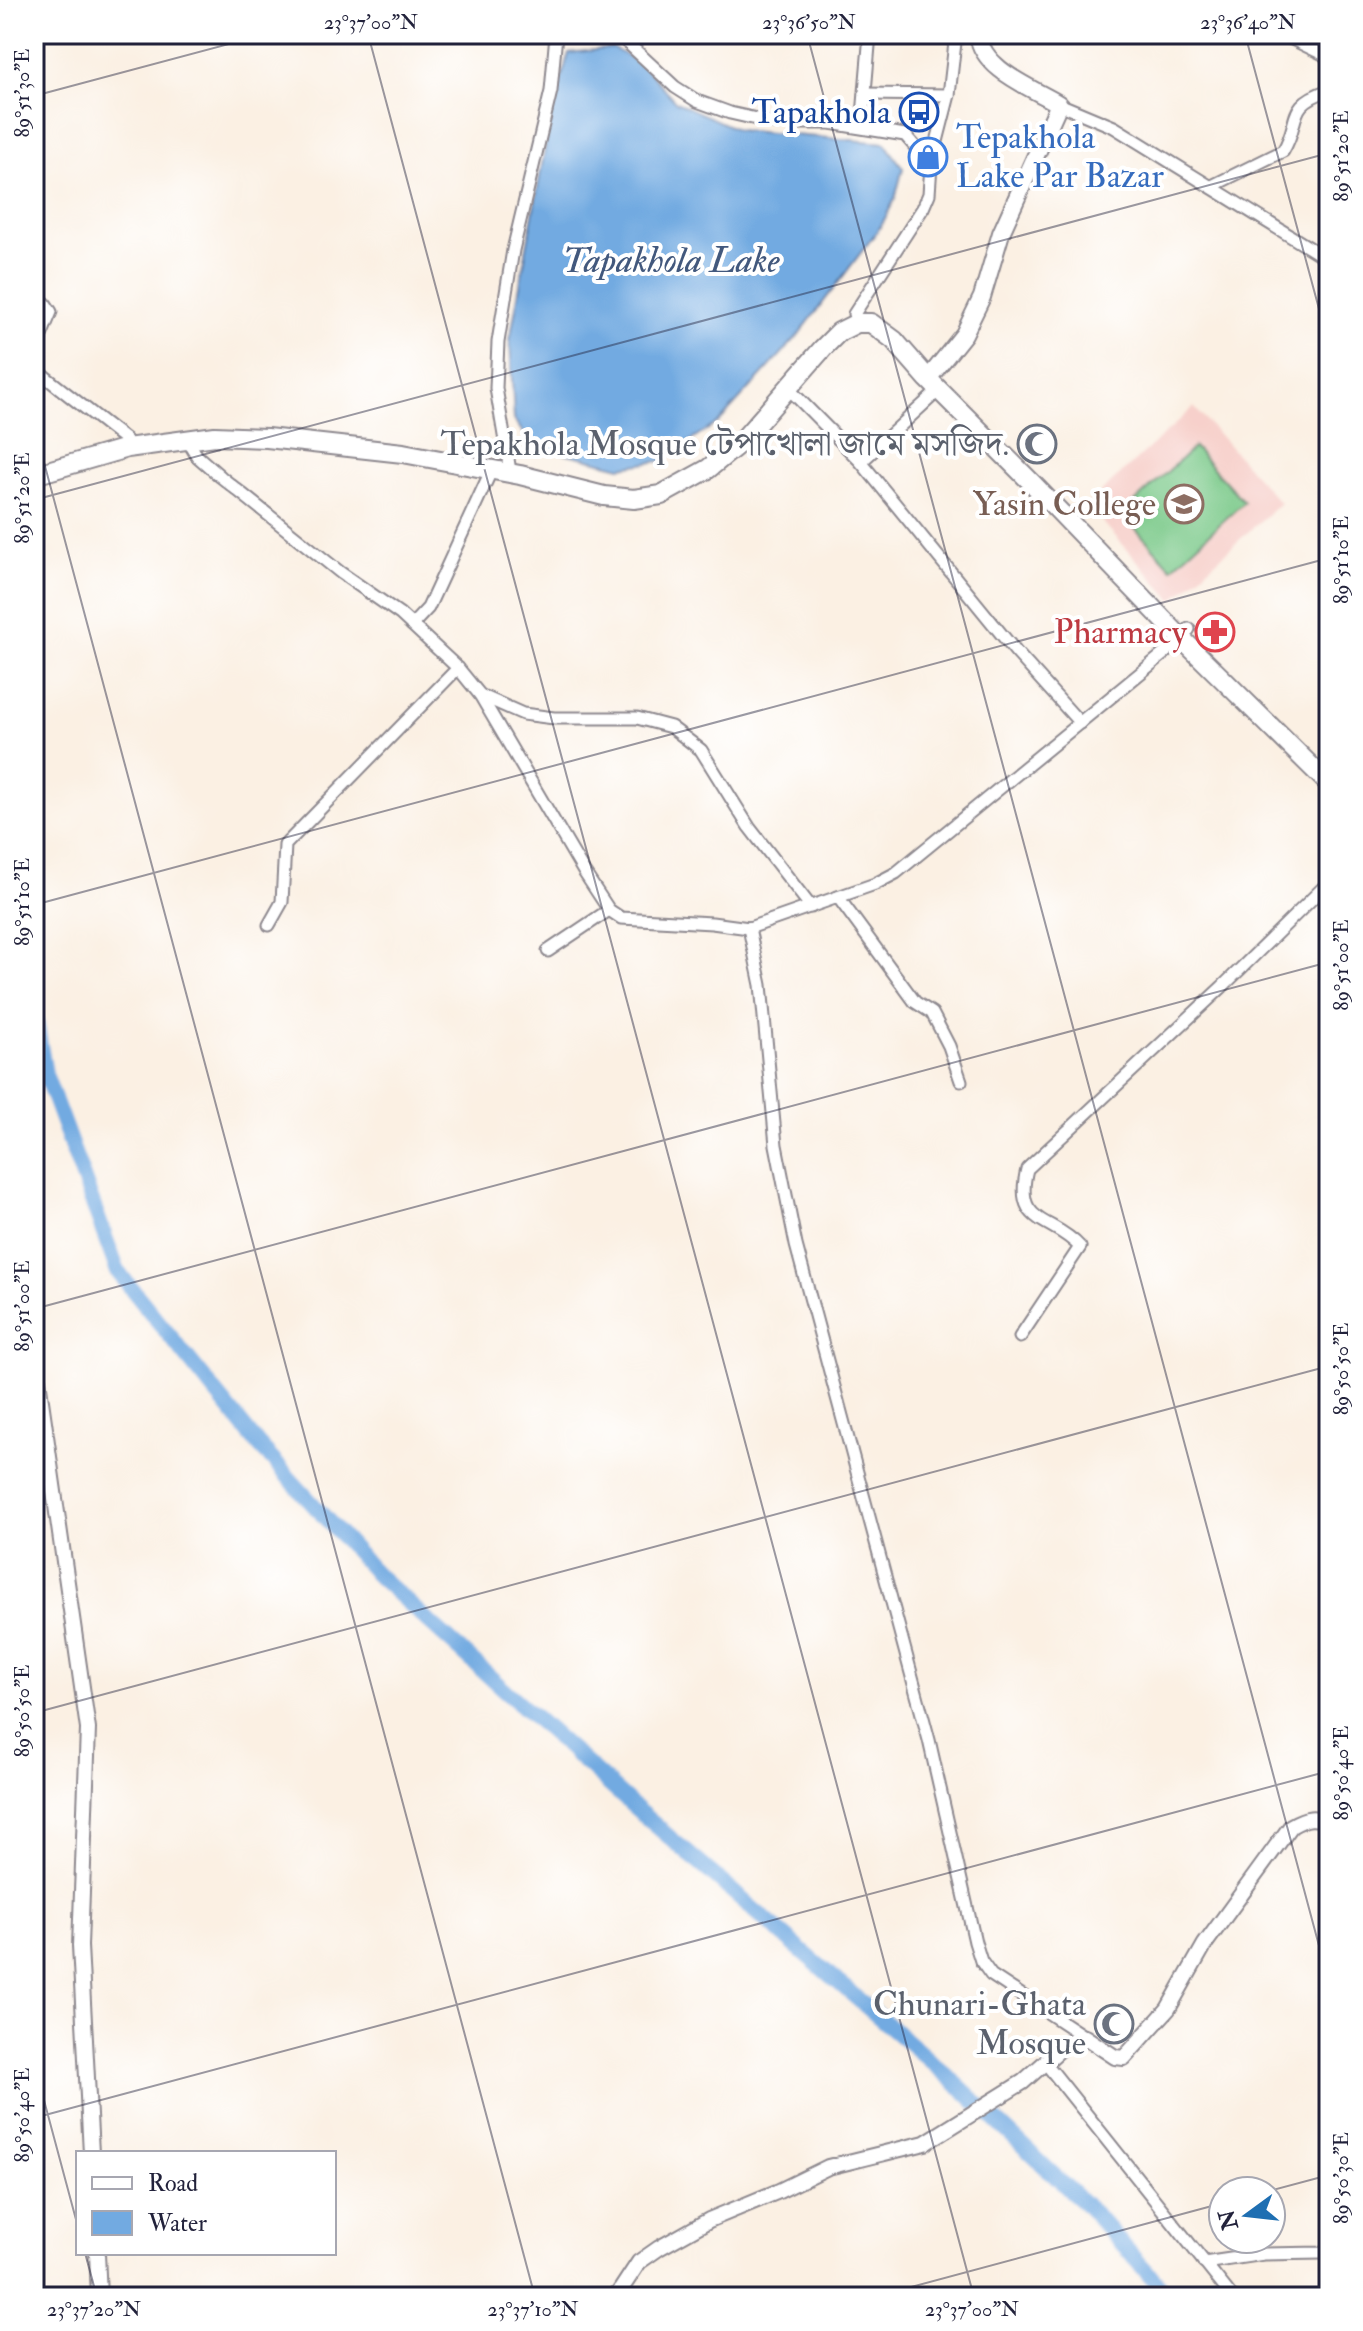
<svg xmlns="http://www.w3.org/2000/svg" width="1363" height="2331" viewBox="0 0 1363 2331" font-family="'IM FELL Double Pica','Noto Serif Bengali',serif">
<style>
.built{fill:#f7d0cb}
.industrial{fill:#d2bec2}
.green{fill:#7ac989;stroke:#4e7662;stroke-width:2}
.water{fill:#72aae1;stroke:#4a668e;stroke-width:2}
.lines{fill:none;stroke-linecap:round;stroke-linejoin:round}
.river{stroke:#72aae1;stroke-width:16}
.minor-casing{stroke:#8e898f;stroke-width:15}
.tertiary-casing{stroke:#8e898f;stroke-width:18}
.secondary-casing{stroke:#8e898f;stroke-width:20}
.trunk-casing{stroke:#8e898f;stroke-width:22}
.minor{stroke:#fff;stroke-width:11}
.tertiary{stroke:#fff;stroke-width:14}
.secondary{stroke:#fff;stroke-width:16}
.trunk{stroke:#fff;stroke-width:18}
.ticks{fill:none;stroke:#22223b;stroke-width:2;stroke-opacity:0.45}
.labels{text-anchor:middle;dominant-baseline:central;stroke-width:8;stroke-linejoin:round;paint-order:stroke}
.transit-label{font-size:34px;fill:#164399;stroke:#fff;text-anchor:end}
.shop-label{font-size:34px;fill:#366cbe;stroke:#fff;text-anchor:start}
.worship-label{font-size:34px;fill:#5b616d;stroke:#fff;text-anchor:end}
.education-label{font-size:34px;fill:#785e54;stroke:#fff;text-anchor:end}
.health-label{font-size:34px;fill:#be3a42;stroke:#fff;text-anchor:end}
.water-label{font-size:36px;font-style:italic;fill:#42587d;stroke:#fff}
.neatline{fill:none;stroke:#22223b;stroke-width:3}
.ticks-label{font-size:20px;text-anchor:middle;fill:#22223b}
</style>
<rect width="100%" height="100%" fill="#fff"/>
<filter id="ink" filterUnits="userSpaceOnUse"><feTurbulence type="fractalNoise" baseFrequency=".0125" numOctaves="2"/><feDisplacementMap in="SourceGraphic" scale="16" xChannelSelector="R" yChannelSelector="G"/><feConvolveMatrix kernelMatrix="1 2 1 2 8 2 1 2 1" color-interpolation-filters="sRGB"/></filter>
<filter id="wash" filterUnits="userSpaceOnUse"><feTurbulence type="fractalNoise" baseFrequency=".006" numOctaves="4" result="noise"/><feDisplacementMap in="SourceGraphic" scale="32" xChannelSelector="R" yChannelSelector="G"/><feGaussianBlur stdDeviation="1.8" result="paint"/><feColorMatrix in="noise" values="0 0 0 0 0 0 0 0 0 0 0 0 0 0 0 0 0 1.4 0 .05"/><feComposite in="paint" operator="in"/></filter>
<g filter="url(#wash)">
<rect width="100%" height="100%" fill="#fbf0e3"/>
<polygon class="built" points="1194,407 1280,503 1173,600 1087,505"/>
<polygon class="industrial" points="34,1647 44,1780 34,1784"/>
<polygon class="green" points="1194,447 1244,502 1172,568 1122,514"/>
<polygon class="water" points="613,48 642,65 676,102 738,130 885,143 903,168 895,199 881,226 797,337 719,422 660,461 621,467 532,445 514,420 510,340 552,110 569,53"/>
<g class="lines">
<polyline class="river" points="34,1011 45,1074 118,1272 252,1437 378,1576 633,1806 958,2085 1090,2209 1170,2297"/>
</g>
</g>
<g filter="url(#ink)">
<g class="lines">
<g class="minor-casing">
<g id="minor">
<polyline points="618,34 675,87 697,101 730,113 774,123 830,123 905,135 931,165 929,194 923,208 854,314"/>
<polyline points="1288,34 1290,38 1323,54 1329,60"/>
<polyline points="865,94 949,95"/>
<polyline points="1059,104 1114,127 1329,260"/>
<polyline points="862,127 870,34"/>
<polyline points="931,165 949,95 956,34"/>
<path d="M1212,186L1283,151C1302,120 1284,105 1329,90"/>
<polyline points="34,296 45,303 51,312 34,353"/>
<polyline points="34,368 126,440"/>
<polyline points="788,388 861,462 1016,652 1080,723"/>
<polyline points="186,438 197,456 221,477 341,573 400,614 458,668 480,695 584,872 609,910 621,918 712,923 749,928 875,884 896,873 1182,639 1189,629"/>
<polyline points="861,462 939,390"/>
<polyline points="509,465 496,388 498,342 513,250 551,91 556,34"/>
<polyline points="412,625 428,608 491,471"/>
<polyline points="480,695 523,714 554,718 637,718 671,727 701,750 749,827 811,907"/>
<polyline points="838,897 915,1002 932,1013 949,1046 961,1081"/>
<polyline points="269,925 282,902 285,845 458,668"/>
<polyline points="749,928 761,985 776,1145 796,1245 929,1740 975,1942 981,1961 991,1975 1085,2037"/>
<polyline points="548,951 609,910"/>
<path d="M1020,1337L1080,1247C1052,1216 1013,1226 1027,1169L1222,987L1329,882"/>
<polyline points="1044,2061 1232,2297"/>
<polyline points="1204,2263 1264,2254 1322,2253 1329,2250"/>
</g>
</g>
<g class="tertiary-casing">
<g id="tertiary">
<polyline points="34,1352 88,1729 80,1946 91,2153"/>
<polyline points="97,2253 99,2297"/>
<path d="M616,2297L639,2262L659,2248L709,2220L779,2191L828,2167L925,2143L1023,2082L1068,2042L1085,2037L1115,2057L1124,2058L1168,2009L1205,1944L1291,1826C1305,1818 1316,1814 1329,1825"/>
</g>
</g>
<g class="secondary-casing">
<path id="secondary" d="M928,379L964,334L982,297L1001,233L1059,104C1031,87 982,70 978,34"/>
</g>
<g class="trunk-casing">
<polyline id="trunk" points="34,475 127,448 215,436 267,438 403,453 520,475 604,496 634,499 661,495 708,469 741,442 823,348 839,332 857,323 871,323 894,340 928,379 1032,483 1182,639 1329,784"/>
</g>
<use href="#minor" class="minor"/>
<use href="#tertiary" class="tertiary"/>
<use href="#secondary" class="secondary"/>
<use href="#trunk" class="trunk"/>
</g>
</g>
<path class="ticks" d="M368,34L974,2297M807,34L1329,1983M1245,34L1329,346M34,96L266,34M34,425L535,2297M34,500L1329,153M34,905L1329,558M34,1309L1329,962M34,1713L1329,1366M34,2063L78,2227M34,2118L1329,1771M1269,2191L1329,2175M85,2253L97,2297M874,2297L1223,2203"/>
<defs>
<g id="bus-ring" transform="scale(2)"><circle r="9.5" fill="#fff" stroke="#1a4fb4" stroke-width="1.5"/><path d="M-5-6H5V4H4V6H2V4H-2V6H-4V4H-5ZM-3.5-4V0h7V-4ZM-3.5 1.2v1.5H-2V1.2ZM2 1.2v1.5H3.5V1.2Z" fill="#1a4fb4"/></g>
<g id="shop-ring" transform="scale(2)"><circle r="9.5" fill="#fff" stroke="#3f7fe0" stroke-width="1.5"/><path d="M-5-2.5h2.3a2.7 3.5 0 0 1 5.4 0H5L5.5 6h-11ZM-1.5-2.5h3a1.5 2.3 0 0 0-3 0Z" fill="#3f7fe0"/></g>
<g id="mosque-ring" transform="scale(2)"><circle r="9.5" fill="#fff" stroke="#6b7280" stroke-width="1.5"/><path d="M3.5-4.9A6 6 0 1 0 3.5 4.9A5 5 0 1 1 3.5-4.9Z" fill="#6b7280"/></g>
<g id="university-ring" transform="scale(2)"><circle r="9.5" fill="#fff" stroke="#8d6e63" stroke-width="1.5"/><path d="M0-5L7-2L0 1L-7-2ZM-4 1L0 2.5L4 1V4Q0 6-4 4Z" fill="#8d6e63"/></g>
<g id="pharmacy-ring" transform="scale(2)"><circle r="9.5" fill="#fff" stroke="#e0444e" stroke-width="1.5"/><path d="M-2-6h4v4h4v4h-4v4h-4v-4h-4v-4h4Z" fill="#e0444e"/></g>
</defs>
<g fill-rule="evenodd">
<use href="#bus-ring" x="919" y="112"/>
<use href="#shop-ring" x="928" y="157"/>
<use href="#mosque-ring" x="1037" y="444"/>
<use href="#university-ring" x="1184" y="504"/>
<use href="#pharmacy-ring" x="1215" y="632"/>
<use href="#mosque-ring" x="1114" y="2024"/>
</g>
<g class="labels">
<g class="transit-label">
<text x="891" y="112">Tapakhola</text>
</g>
<g class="shop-label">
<text x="956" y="137">Tepakhola<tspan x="956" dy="39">Lake Par Bazar</tspan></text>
</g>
<g class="worship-label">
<text x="1009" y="444">Tepakhola Mosque টেপাখোলা জামে মসজিদ.</text>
<text x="1086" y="2004">Chunari-Ghata<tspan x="1086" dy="39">Mosque</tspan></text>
</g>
<g class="education-label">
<text x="1156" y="504">Yasin College</text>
</g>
<g class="health-label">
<text x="1187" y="632">Pharmacy</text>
</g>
<g class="water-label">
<text x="671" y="260">Tapakhola Lake</text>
</g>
</g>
<rect width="1363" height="2331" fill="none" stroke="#fff" stroke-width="88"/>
<rect x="76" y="2151" width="260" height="104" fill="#ffffff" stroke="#a7a7b1" stroke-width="2"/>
<rect x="92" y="2177" width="40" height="12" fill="#ffffff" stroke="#a7a7b1" stroke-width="2"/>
<text x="148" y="2191" font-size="24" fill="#22223b">Road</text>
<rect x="92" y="2211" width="40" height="24" fill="#72aae1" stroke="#a7a7b1" stroke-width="2"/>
<text x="148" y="2231" font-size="24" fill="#22223b">Water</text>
<g transform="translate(1247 2215) rotate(255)"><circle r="38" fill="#ffffff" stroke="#a7a7b1" stroke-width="2"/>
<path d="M0-6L14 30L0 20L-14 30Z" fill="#1f6fb2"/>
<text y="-12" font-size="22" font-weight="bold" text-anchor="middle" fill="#22223b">N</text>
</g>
<rect x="44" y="44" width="1275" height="2243" class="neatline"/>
<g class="ticks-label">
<text x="371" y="29">23°37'00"N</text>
<text x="809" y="29">23°36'50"N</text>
<text x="1248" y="29">23°36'40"N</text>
<text transform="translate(22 93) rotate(-90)" y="7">89°51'30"E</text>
<text transform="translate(1341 156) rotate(-90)" y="7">89°51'20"E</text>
<text transform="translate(22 498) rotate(-90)" y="7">89°51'20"E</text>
<text transform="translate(1341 560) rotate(-90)" y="7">89°51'10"E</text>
<text transform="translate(22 902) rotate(-90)" y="7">89°51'10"E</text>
<text transform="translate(1341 965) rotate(-90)" y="7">89°51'00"E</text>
<text transform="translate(22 1306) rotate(-90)" y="7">89°51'00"E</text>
<text transform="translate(1341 1369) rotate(-90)" y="7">89°50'50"E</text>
<text transform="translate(22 1711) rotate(-90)" y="7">89°50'50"E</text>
<text transform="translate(1341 1773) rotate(-90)" y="7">89°50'40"E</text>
<text transform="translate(22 2115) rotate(-90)" y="7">89°50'40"E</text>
<text transform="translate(1341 2178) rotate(-90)" y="7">89°50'30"E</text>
<text x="94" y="2316">23°37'20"N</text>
<text x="533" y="2316">23°37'10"N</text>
<text x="972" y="2316">23°37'00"N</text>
</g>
</svg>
